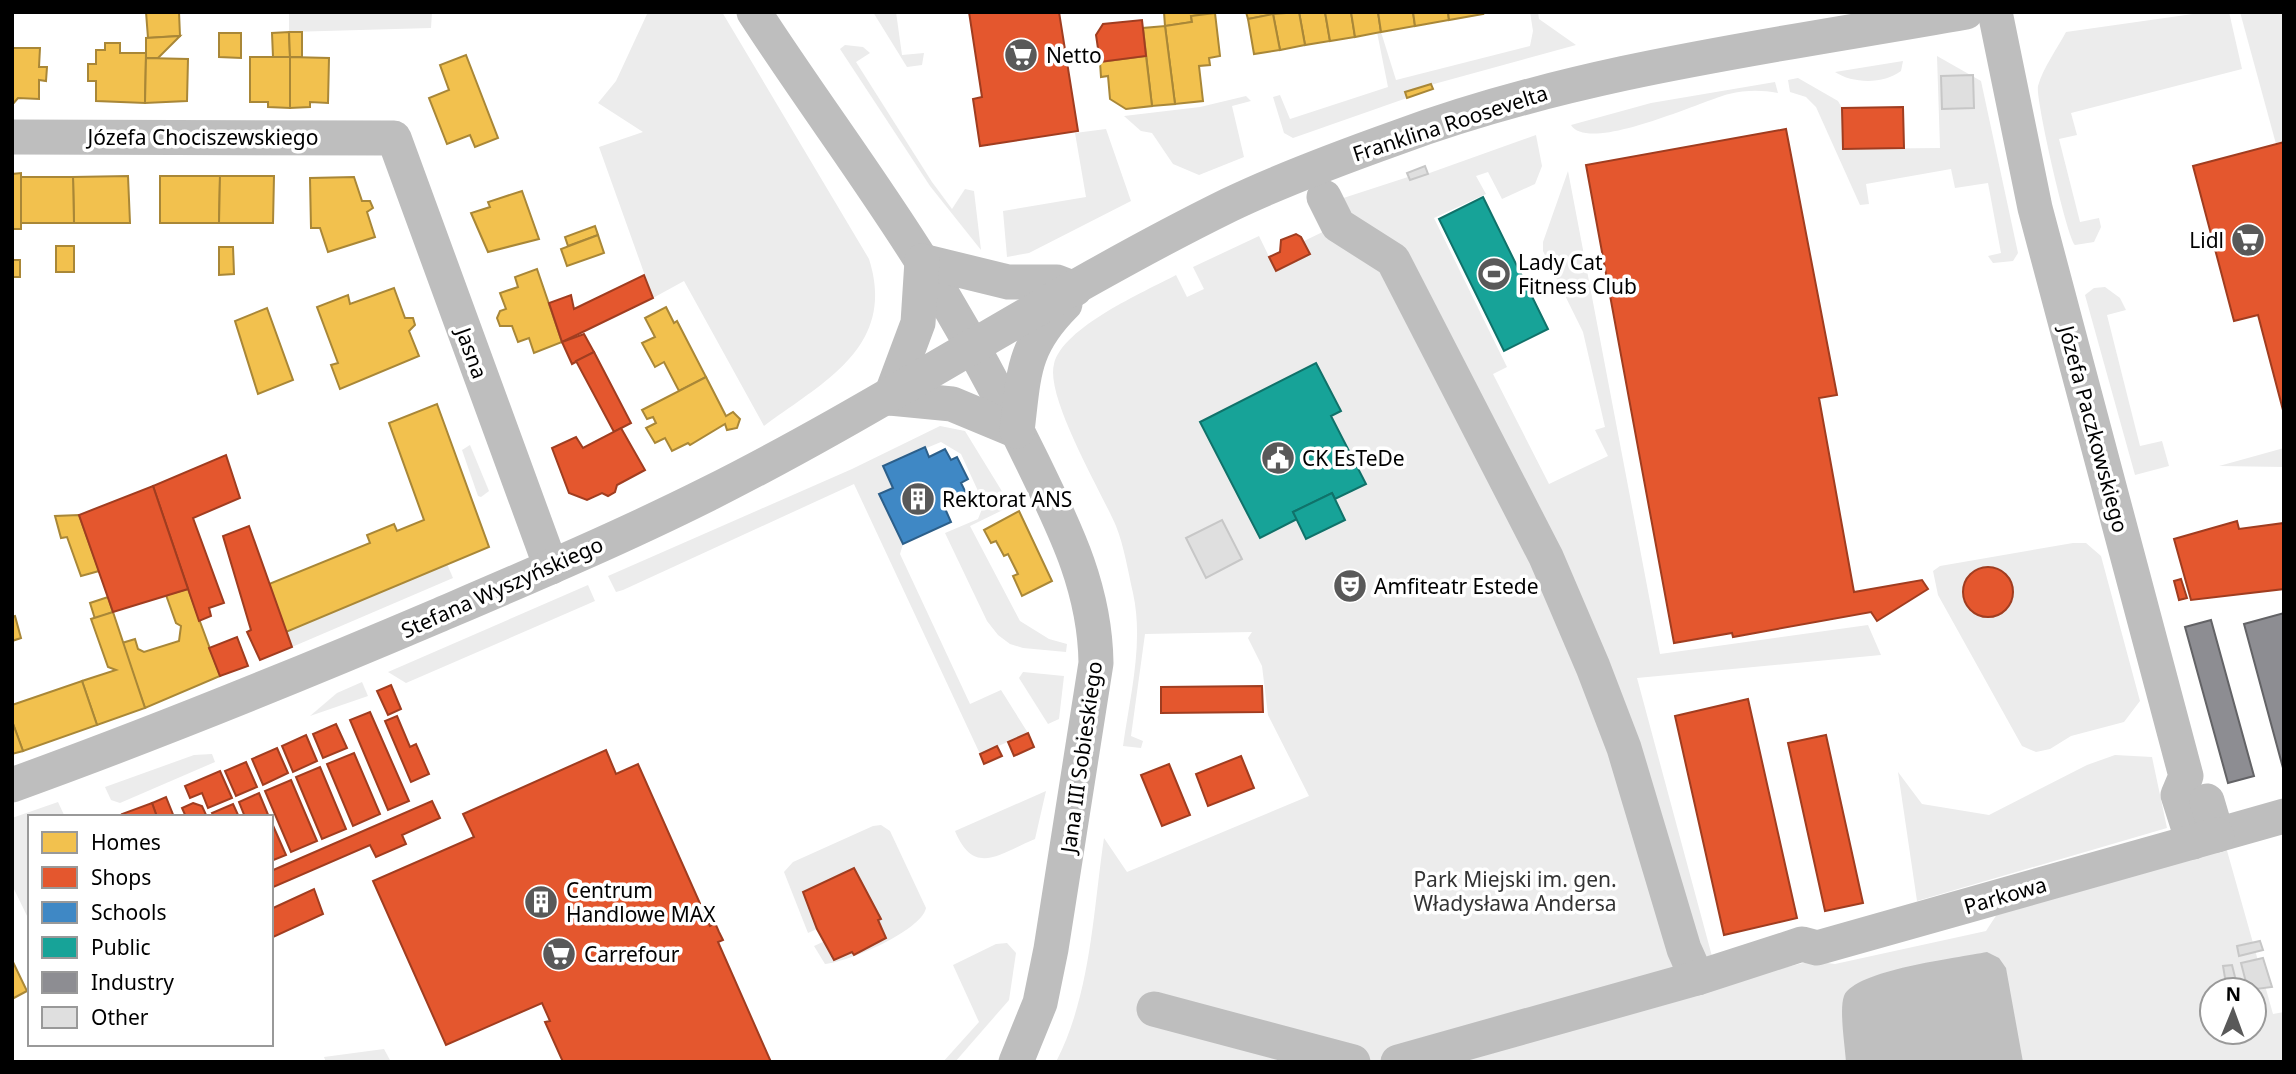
<svg xmlns="http://www.w3.org/2000/svg" width="2296" height="1074" viewBox="0 0 2296 1074" font-family="'Noto Sans',sans-serif">
<style>
.green{fill:#ececec;fill-rule:evenodd}
.water{fill:#bfbfbf}
.homes{fill:#f2c14e;stroke:#a98737;stroke-width:2}
.shops{fill:#e4572e;stroke:#a03d20;stroke-width:2}
.schools{fill:#3f88c5;stroke:#2c5f8a;stroke-width:2}
.public{fill:#17a398;stroke:#10726a;stroke-width:2}
.industry{fill:#8d8d92;stroke:#636366;stroke-width:2}
.building{fill:#dfdfdf;stroke:#c7c7c7;stroke-width:2}
.lines{fill:none;stroke-linecap:round;stroke-linejoin:round}
.minor{stroke:#bebebe;stroke-width:35}
.labels{text-anchor:middle;dominant-baseline:central;stroke-width:7;stroke-linejoin:round;paint-order:stroke}
.poi-label{font-size:21px;fill:#000;stroke:#fff;text-anchor:start}
.street-label{font-size:21px;fill:#000;stroke:#fff}
.park-label{font-size:21px;fill:#333;stroke:#fff}
</style>
<rect width="100%" height="100%" fill="#fff"/>
<g class="green">
<polygon points="289,12 432,12 431,28 289,32"/>
<path d="M648,12H722L869,259C897,347 823,382 764,426L684,281L653,298L599,147L643,132L598,103L616,81Z"/>
<polygon points="873,12 896,12 902,55 924,53 922,65 907,67"/>
<polygon points="1530,12 1538,12 1539,19 1576,45 1405,92 1407,98 1293,138 1284,133 1273,97 1280,95 1290,119 1388,87 1377,32 1381,32 1396,80 1530,46 1533,31"/>
<path d="M2207,12H2229L2242,69L2071,113L2077,135L2059,139L2080,222L2099,218L2101,227L2094,242L2075,245C2067,238 2035,97 2038,86C2043,68 2057,49 2066,32Z"/>
<polygon points="2240,12 2284,12 2284,142 2276,144"/>
<polygon points="845,45 863,47 870,53 856,62 932,182 952,209 965,189 974,191 981,250 930,186 840,49"/>
<polygon points="1937,56 1981,81 2018,253 2013,261 1993,263 1988,256 2001,253 1988,183 1955,188 1951,169 1866,184 1869,204 1860,205 1816,107 1806,97 1790,92 1788,80 1798,78 1838,101 1842,108 1843,149 1940,148"/>
<path d="M1903,61L1901,71C1884,84 1853,84 1835,72Z"/>
<path d="M1775,82L1778,93C1761,90 1746,90 1729,94C1701,101 1589,154 1571,125L1651,103Z"/>
<polygon points="1246,96 1251,101 1232,106 1244,157 1199,175 1173,164 1152,133 1141,131 1124,116 1200,107"/>
<polygon points="1106,129 1131,201 1029,253 1007,257 1003,211 1086,197 1075,133"/>
<path d="M1536,135L1542,166L1535,184L1502,199L1488,172L1476,176L1486,194L1434,218L1507,367L1493,374L1549,484L1608,456L1595,430L1605,427L1583,332L1543,251V242L1568,171L1660,654L1868,625L1881,655L1637,678L1713,960L1727,982L1811,961L1835,964L1986,931L2001,908L2226,847L2273,1014L2284,1012V1062H1056C1091,994 1093,912 1104,838L1127,872L1309,796L1268,715L1262,666L1248,638L1252,632L1145,634L1131,736L1143,741L1141,748L1123,746C1130,696 1144,643 1133,593C1128,571 1124,546 1116,526C1101,491 1045,397 1054,364C1063,327 1144,292 1176,275L1187,297L1204,289L1193,267L1259,236L1276,271L1309,254L1304,241L1333,227L1328,203L1408,177L1410,180ZM2212,990H2254V1032H2212Z"/>
<polygon points="2105,287 2120,298 2126,310 2107,315 2140,446 2162,441 2169,466 2135,475 2085,295 2094,288"/>
<polygon points="940,426 965,431 1011,506 970,526 1020,621 1049,639 1067,644 1066,652 1023,648 1010,644 998,635 987,621 945,533 978,519 984,504 961,454 941,442 883,466 893,488 879,495 903,544 900,554 970,704 1001,690 1028,733 980,754 854,484 623,590 616,592 608,576 852,469"/>
<polygon points="470,445 489,491 481,497 478,496 462,450"/>
<polygon points="2284,448 2284,467 2219,466"/>
<polygon points="2073,543 2086,543 2101,556 2140,701 2124,722 2071,736 2050,749 2036,752 2022,746 1938,595 1933,571 1940,566"/>
<polygon points="447,564 453,578 292,647 286,632"/>
<polygon points="588,585 595,601 406,683 388,672"/>
<polygon points="1023,672 1064,676 1059,719 1048,724 1019,678"/>
<polygon points="362,682 368,696 310,716 337,693"/>
<polygon points="212,754 215,762 120,803 111,800 105,787 194,755"/>
<polygon points="2115,755 2152,757 2167,828 1917,901 1898,772 1922,804 1989,815 2087,765"/>
<path d="M1046,791L1035,839C999,854 974,877 955,831Z"/>
<polygon points="58,802 65,817 30,817 30,922 12,885 12,818"/>
<path d="M881,825L890,831L926,908C921,931 848,962 825,964L814,946L825,941L834,960L852,952L854,955L867,949L880,918L854,868L803,892L819,928L808,933L784,872L793,862L873,826Z"/>
<polygon points="1007,943 1016,953 1009,1000 955,1062 943,1062 979,1022 953,965 996,944"/>
<polygon points="384,1049 391,1062 326,1062 324,1057"/>
</g>
<path class="water" d="M1987,952L1999,958L2006,968L2023,1062H1846C1845,1046 1839,1009 1844,996C1855,970 1957,958 1987,952Z"/>
<g class="homes">
<polygon points="146,12 179,12 180,36 148,38"/>
<polygon points="1164,12 1215,12 1215,13 1191,16 1192,22 1165,26"/>
<polygon points="1246,12 1285,12 1248,19"/>
<polygon points="1299,12 1325,12 1330,41 1305,45"/>
<polygon points="1299,12 1305,45 1280,50 1273,14"/>
<polygon points="1325,12 1351,12 1355,37 1330,41"/>
<polygon points="1351,12 1378,12 1381,32 1355,37"/>
<polygon points="1378,12 1413,12 1415,26 1381,32"/>
<polygon points="1413,12 1448,12 1449,20 1415,26"/>
<polygon points="1448,12 1482,12 1483,14 1449,20"/>
<polygon points="1215,13 1220,56 1209,58 1210,65 1199,66 1203,101 1175,104 1165,26 1192,22 1191,16"/>
<polygon points="1273,14 1280,50 1254,54 1248,19"/>
<polygon points="1165,26 1175,104 1152,106 1143,28"/>
<polygon points="289,32 290,57 273,57 272,33"/>
<polygon points="289,32 302,32 302,57 290,57"/>
<polygon points="219,33 241,33 241,58 219,57"/>
<polygon points="180,36 158,58 146,58 146,38"/>
<polygon points="105,43 120,43 120,53 146,53 145,103 96,101 96,81 88,81 88,64 96,64 96,50 105,50"/>
<polygon points="12,48 40,48 39,67 47,67 46,81 39,80 39,99 18,98 12,105"/>
<polygon points="466,55 498,138 475,147 470,135 447,144 429,98 449,90 440,65"/>
<polygon points="1146,56 1152,106 1126,109 1110,99 1108,76 1101,77 1100,62"/>
<polygon points="250,57 290,57 290,108 268,107 268,102 250,102"/>
<polygon points="290,57 329,58 328,103 310,102 310,107 290,108"/>
<polygon points="146,58 188,59 187,101 145,103"/>
<polygon points="1431,84 1433,89 1407,98 1405,92"/>
<polygon points="21,173 21,229 12,229 12,174"/>
<polygon points="128,176 130,223 74,223 73,177"/>
<polygon points="160,176 220,176 219,223 160,223"/>
<polygon points="220,176 274,176 273,223 219,223"/>
<polygon points="21,177 73,177 74,223 21,223"/>
<polygon points="354,177 362,201 370,201 373,208 367,212 375,237 328,252 320,228 311,228 310,178"/>
<polygon points="522,191 539,239 488,252 471,213 490,207 488,202"/>
<polygon points="595,226 598,235 568,246 565,237"/>
<polygon points="598,235 604,253 567,266 561,249"/>
<rect x="56" y="246" width="18" height="26"/>
<polygon points="219,247 233,247 234,274 219,275"/>
<rect x="12" y="260" width="8" height="17"/>
<polygon points="537,269 562,342 534,353 529,338 518,342 512,326 500,326 497,318 500,311 506,309 500,293 518,287 515,277"/>
<polygon points="394,288 405,318 413,318 415,325 409,331 419,356 340,389 331,365 338,363 317,307 348,295 350,304"/>
<polygon points="666,307 674,323 677,321 706,377 679,391 664,362 655,367 642,343 655,337 645,318"/>
<polygon points="267,308 293,380 258,394 235,321"/>
<polygon points="706,377 726,416 733,412 740,419 737,428 727,430 725,424 690,445 688,443 672,451 665,438 655,443 646,428 656,423 653,417 647,419 642,410"/>
<polygon points="437,404 489,547 286,632 269,584 370,543 367,535 394,524 397,531 424,520 389,423"/>
<polygon points="1019,511 1052,581 1022,596 1013,576 1018,574 1008,554 1004,556 996,541 991,543 984,530"/>
<polygon points="79,515 99,571 81,576 67,537 61,538 55,516"/>
<polygon points="188,589 220,676 145,708 122,643 135,639 138,649 144,652 179,641 181,626 176,623 166,595"/>
<polygon points="108,597 113,612 95,619 90,603"/>
<polygon points="113,612 145,708 97,725 82,681 116,670 108,667 91,619"/>
<polygon points="15,616 21,638 12,641 12,617"/>
<polygon points="82,681 97,725 23,751 12,721 12,705"/>
<polygon points="12,721 23,751 12,754"/>
<polygon points="12,960 27,991 12,999"/>
</g>
<g class="shops">
<polygon points="969,12 1059,12 1078,131 980,146 973,99 982,97"/>
<polygon points="1142,20 1146,56 1100,62 1096,35 1103,24"/>
<polygon points="1903,107 1904,148 1843,149 1842,108"/>
<polygon points="1786,129 1837,395 1819,398 1854,592 1922,580 1928,589 1877,621 1871,612 1733,637 1732,633 1674,643 1586,165"/>
<polygon points="2284,142 2284,414 2258,315 2234,321 2193,166"/>
<polygon points="1296,234 1301,237 1310,254 1276,271 1269,257 1280,252 1281,240"/>
<polygon points="644,275 653,298 562,342 549,303 571,295 574,309"/>
<polygon points="584,334 594,352 572,364 562,342"/>
<polygon points="594,352 631,423 614,432 576,361"/>
<polygon points="621,428 645,470 617,485 615,492 608,496 602,493 587,500 569,493 552,448 576,437 583,448"/>
<polygon points="226,455 240,498 193,518 224,603 209,608 211,616 199,621 153,486"/>
<polygon points="153,486 188,589 113,612 79,515"/>
<polygon points="2237,521 2239,529 2284,523 2284,589 2191,600 2174,539"/>
<polygon points="249,526 292,647 260,660 247,632 251,630 223,536"/>
<circle cx="1988" cy="592" r="25"/>
<polygon points="2181,579 2187,598 2179,600 2174,581"/>
<polygon points="237,637 248,666 220,676 209,648"/>
<polygon points="391,685 401,709 388,715 377,691"/>
<polygon points="1262,686 1263,712 1161,713 1161,687"/>
<polygon points="1748,699 1797,918 1724,935 1675,716"/>
<polygon points="370,712 409,801 388,810 350,720"/>
<polygon points="397,716 410,747 416,744 429,774 411,782 385,721"/>
<polygon points="336,724 347,748 323,758 313,734"/>
<polygon points="1028,733 1034,747 1014,756 1008,742"/>
<polygon points="306,735 317,761 293,772 282,746"/>
<polygon points="1826,735 1863,903 1825,911 1788,743"/>
<polygon points="997,746 1002,756 984,764 980,754"/>
<polygon points="277,748 288,773 263,785 252,759"/>
<polygon points="606,750 616,774 638,764 710,926 715,923 719,932 723,940 718,942 771,1062 563,1062 545,1022 550,1021 542,1003 446,1045 373,881 474,837 463,814"/>
<polygon points="354,753 380,814 353,826 327,764"/>
<polygon points="1241,756 1254,788 1208,806 1196,774"/>
<polygon points="246,762 257,787 236,796 225,771"/>
<polygon points="1169,764 1190,815 1162,826 1141,775"/>
<polygon points="320,767 346,829 322,839 296,777"/>
<polygon points="220,771 232,798 208,808 202,793 190,798 185,786"/>
<polygon points="291,780 317,841 291,852 265,791"/>
<polygon points="259,793 269,817 245,817 239,802"/>
<polygon points="166,797 174,817 157,817 152,803"/>
<polygon points="432,801 440,818 402,835 406,844 376,857 370,845 271,888 271,871"/>
<polygon points="152,803 157,817 123,817 122,814"/>
<polygon points="193,803 202,806 207,817 186,817 182,808"/>
<polygon points="233,804 239,817 214,817 212,813"/>
<polygon points="271,821 286,855 271,861"/>
<polygon points="854,868 881,919 878,920 886,938 854,955 852,952 834,960 817,929 803,892"/>
<polygon points="314,889 323,914 271,938 271,909"/>
</g>
<polygon class="schools" points="925,447 929,457 945,449 951,460 957,457 968,479 961,483 966,493 943,504 951,522 903,544 879,494 893,488 883,466"/>
<g class="public">
<polygon points="1483,197 1548,329 1504,351 1439,219"/>
<polygon points="1316,363 1341,411 1331,416 1366,484 1335,499 1332,493 1293,512 1297,519 1260,538 1200,422"/>
<polygon points="1332,493 1345,520 1306,539 1293,512"/>
</g>
<g class="industry">
<polygon points="2284,613 2284,768 2283,768 2244,624"/>
<polygon points="2211,620 2254,776 2228,783 2185,627"/>
</g>
<g class="building">
<polygon points="1973,75 1974,108 1942,109 1941,76"/>
<polygon points="1425,166 1428,174 1410,180 1407,173"/>
<polygon points="1222,520 1242,559 1206,578 1186,538"/>
<polygon points="2260,941 2263,950 2239,956 2237,946"/>
<polygon points="2263,958 2272,987 2248,990 2241,963"/>
<polygon points="2232,965 2238,989 2227,990 2223,966"/>
</g>
<g class="lines">
<g class="minor">
<path d="M754,12C809,97 870,178 923,263C963,327 1000,395 1033,463C1065,529 1095,588 1096,663L1051,949L1040,1003L1016,1062"/>
<polyline points="1995,12 2035,208 2186,776 2178,795 2193,842"/>
<polyline points="12,137 394,138 551,567"/>
<polyline points="1324,197 1338,225 1393,260 1546,557 1593,667 1624,748 1684,949 1697,978"/>
<polyline points="922,261 1008,282 1057,282 1075,289"/>
<polyline points="890,398 918,323 922,261"/>
<polyline points="890,398 952,404 1017,431"/>
<path d="M1017,431C1024,374 1022,347 1065,304"/>
<path d="M12,785C156,733 296,676 437,616C528,577 620,538 708,494C886,405 1050,293 1229,205C1283,179 1340,158 1396,138C1579,70 1775,46 1966,12"/>
<polyline points="2207,801 2217,835 2284,816"/>
<polyline points="1154,1009 1353,1062"/>
<polyline points="1398,1062 1697,978 1802,944 1817,948 2217,835"/>
</g>
</g>
<defs>
<g id="supermarket-disc" transform="scale(1.75)"><circle r="9.5" fill="#595959" stroke="#fff"/><path d="M-6-5.5h2.5l.6 2H6L4.5 2H-2.5L-4.4-4H-6ZM-1.5 3.2a1.3 1.3 0 1 0 .1 0ZM3 3.2a1.3 1.3 0 1 0 .1 0Z" fill="#fff"/></g>
<g id="stadium-disc" transform="scale(1.75)"><circle r="9.5" fill="#595959" stroke="#fff"/><path d="M0-5a6.5 5 0 1 0 0 10a6.5 5 0 1 0 0-10ZM-3.5-1.8h7v3.6h-7Z" fill="#fff"/></g>
<g id="civic-disc" transform="scale(1.75)"><circle r="9.5" fill="#595959" stroke="#fff"/><path d="M-.6-6.5H3V-4.5H.6V-3L4-1V1h2V6H-6V1h2V-1L-.6-3ZM-1.2 2.5V6h2.4V2.5Z" fill="#fff"/></g>
<g id="building-disc" transform="scale(1.75)"><circle r="9.5" fill="#595959" stroke="#fff"/><path d="M-4-6H4V6H1V3H-1V6H-4ZM-2.5-4.3h1.7v1.8h-1.7ZM.8-4.3h1.7v1.8H.8ZM-2.5-1h1.7V.8h-1.7ZM.8-1h1.7V.8H.8Z" fill="#fff"/></g>
<g id="theatre-disc" transform="scale(1.75)"><circle r="9.5" fill="#595959" stroke="#fff"/><path d="M-5-5.5Q0-4 5-5.5V0Q5 5 0 6Q-5 5-5 0ZM-3.3-2.5H-1v1.5H-3.3ZM1-2.5H3.3v1.5H1ZM-2.8 1Q0 5.5 2.8 1Z" fill="#fff"/></g>
</defs>
<g fill-rule="evenodd">
<use href="#supermarket-disc" x="1021" y="55"/>
<use href="#supermarket-disc" x="2248" y="240"/>
<use href="#stadium-disc" x="1494" y="274"/>
<use href="#civic-disc" x="1278" y="458"/>
<use href="#building-disc" x="918" y="499"/>
<use href="#theatre-disc" x="1350" y="586"/>
<use href="#building-disc" x="541" y="902"/>
<use href="#supermarket-disc" x="559" y="954"/>
</g>
<g class="labels">
<g class="poi-label">
<text x="1046" y="55">Netto</text>
<text x="2224" y="240" text-anchor="end">Lidl</text>
<text x="1518" y="262">Lady Cat<tspan x="1518" dy="24">Fitness Club</tspan></text>
<text x="1302" y="458">CK EsTeDe</text>
<text x="942" y="499">Rektorat ANS</text>
<text x="1374" y="586">Amfiteatr Estede</text>
<text x="566" y="890">Centrum<tspan x="566" dy="24">Handlowe MAX</tspan></text>
<text x="584" y="954">Carrefour</text>
</g>
<g class="street-label">
<text transform="translate(1450 123) rotate(-18)">Franklina Roosevelta</text>
<text x="203" y="137">Józefa Chociszewskiego</text>
<text transform="translate(472 353) rotate(70)">Jasna</text>
<text transform="translate(2094 429) rotate(75)">Józefa Paczkowskiego</text>
<text transform="translate(502 587) rotate(-24)">Stefana Wyszyńskiego</text>
<text transform="translate(1081 757) rotate(-82)">Jana III Sobieskiego</text>
<text transform="translate(2005 895) rotate(-16)">Parkowa</text>
</g>
<g class="park-label">
<text x="1515" y="879">Park Miejski im. gen.<tspan x="1515" dy="24">Władysława Andersa</tspan></text>
</g>
</g>
<rect width="2296" height="1074" fill="none" stroke="#000000" stroke-width="28"/>
<rect x="28" y="815" width="245" height="231" fill="#ffffff" stroke="#999999" stroke-width="2"/>
<rect x="42" y="832" width="35" height="21" fill="#f2c14e" stroke="#999999" stroke-width="2"/>
<text x="91" y="850" font-size="21" fill="#000000">Homes</text>
<rect x="42" y="867" width="35" height="21" fill="#e4572e" stroke="#999999" stroke-width="2"/>
<text x="91" y="885" font-size="21" fill="#000000">Shops</text>
<rect x="42" y="902" width="35" height="21" fill="#3f88c5" stroke="#999999" stroke-width="2"/>
<text x="91" y="920" font-size="21" fill="#000000">Schools</text>
<rect x="42" y="937" width="35" height="21" fill="#17a398" stroke="#999999" stroke-width="2"/>
<text x="91" y="955" font-size="21" fill="#000000">Public</text>
<rect x="42" y="972" width="35" height="21" fill="#8d8d92" stroke="#999999" stroke-width="2"/>
<text x="91" y="990" font-size="21" fill="#000000">Industry</text>
<rect x="42" y="1007" width="35" height="21" fill="#dfdfdf" stroke="#999999" stroke-width="2"/>
<text x="91" y="1025" font-size="21" fill="#000000">Other</text>
<g transform="translate(2233 1011) rotate(1)"><circle r="33" fill="#ffffff" stroke="#999999" stroke-width="2"/>
<path d="M0-5L12 26L0 18L-12 26Z" fill="#595959"/>
<text y="-10" font-size="19" font-weight="bold" text-anchor="middle" fill="#000000">N</text>
</g>
</svg>
